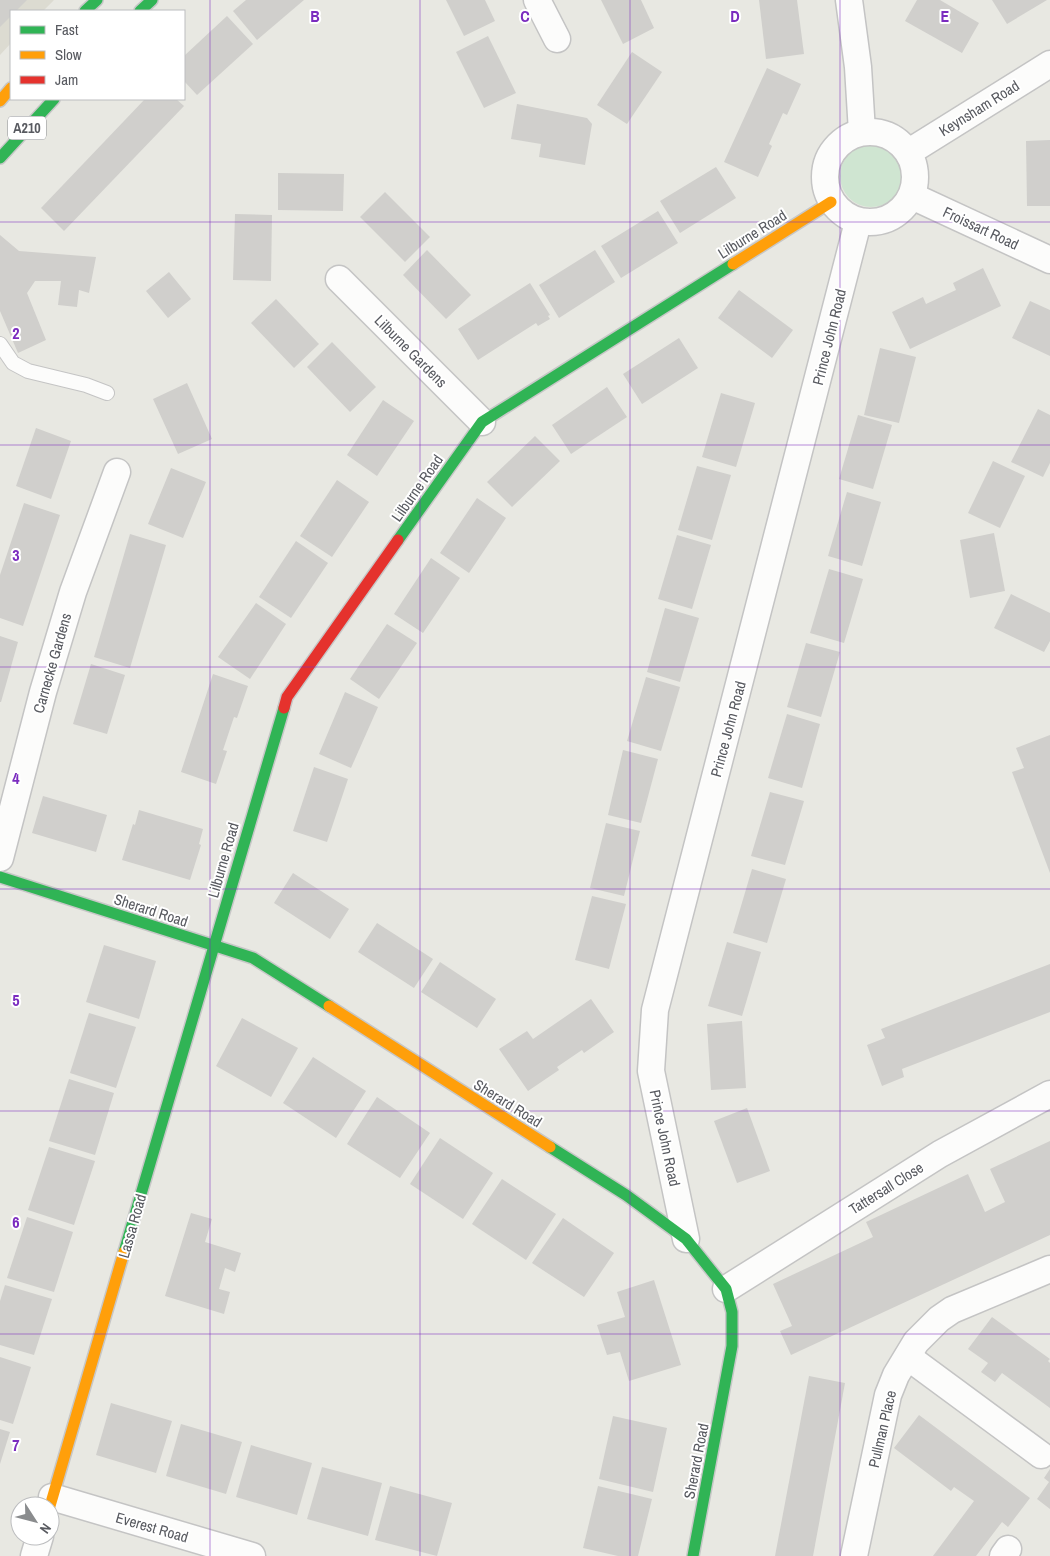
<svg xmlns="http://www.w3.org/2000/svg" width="1050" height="1556" viewBox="0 0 1050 1556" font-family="'Archivo Narrow',sans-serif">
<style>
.education{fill:#dcdbd1}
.green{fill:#cfe5d1}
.building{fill:#d0cfcc}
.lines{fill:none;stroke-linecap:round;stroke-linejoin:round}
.lane-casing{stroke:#c4c4c4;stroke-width:16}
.street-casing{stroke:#c4c4c4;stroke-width:29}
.fast-casing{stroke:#c7c7c7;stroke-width:14}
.slow-casing{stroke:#c7c7c7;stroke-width:14}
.jam-casing{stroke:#c7c7c7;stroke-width:14}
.lane{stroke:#fcfcfb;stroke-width:14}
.street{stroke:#fcfcfb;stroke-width:26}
.fast{stroke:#30b455;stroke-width:11}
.slow{stroke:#ff9f0a;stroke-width:11}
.jam{stroke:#e5322d;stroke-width:11}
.grid{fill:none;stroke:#7b2cbf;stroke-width:1;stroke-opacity:0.55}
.labels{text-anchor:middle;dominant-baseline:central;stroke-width:4;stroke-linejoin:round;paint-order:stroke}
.shield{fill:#fff;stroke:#8a8c90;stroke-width:1}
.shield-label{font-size:14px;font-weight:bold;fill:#585a60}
.street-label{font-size:15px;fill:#585a60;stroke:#fff}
.grid-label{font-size:16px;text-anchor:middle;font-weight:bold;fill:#7b2cbf;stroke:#fff;stroke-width:4;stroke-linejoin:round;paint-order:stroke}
</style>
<rect width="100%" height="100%" fill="#e8e8e2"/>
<polygon class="education" points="0,0 54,0 43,11 11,11 11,43 0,55"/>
<circle class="green" cx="871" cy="176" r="31"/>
<g class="building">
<polygon points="0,0 27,0 16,11 11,11 11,16 0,27"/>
<polygon points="246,0 304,0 257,40 233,11"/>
<polygon points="446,0 485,0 495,21 464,36"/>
<polygon points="601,0 641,0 654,28 623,44"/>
<polygon points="759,0 797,0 804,54 766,59"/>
<polygon points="917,0 940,0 979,23 962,53 905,21"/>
<polygon points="992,0 1047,0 1007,24"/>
<polygon points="227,16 253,44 197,95 184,81 184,56"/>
<polygon points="488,36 516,93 484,108 456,52"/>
<polygon points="632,52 662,72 627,124 597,105"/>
<polygon points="767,68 801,84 787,115 783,113 769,144 772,146 758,177 724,162"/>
<polygon points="145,99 176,99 184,106 64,231 41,208"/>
<polygon points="517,104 587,118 592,124 585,165 539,157 541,144 511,139"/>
<polygon points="1050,140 1050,206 1027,206 1026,141"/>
<polygon points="716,167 736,198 680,233 660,201"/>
<polygon points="278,173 344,174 343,211 278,210"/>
<polygon points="385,192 430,237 405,262 360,217"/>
<polygon points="658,211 678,243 621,278 601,246"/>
<polygon points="235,214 272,215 271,281 233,280"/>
<polygon points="0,235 19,251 96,257 89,293 79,290 77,307 58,305 61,281 35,281 27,293 46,340 18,353 0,311"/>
<polygon points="427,250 471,295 446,319 403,275"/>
<polygon points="595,250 615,282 559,318 539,285"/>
<polygon points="983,268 1001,306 910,349 892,312 923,297 926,304 956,290 953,283"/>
<polygon points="169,272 191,299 168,318 146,291"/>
<polygon points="530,283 550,315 548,316 550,319 538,326 536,323 478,360 458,329"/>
<polygon points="739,290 793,330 772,358 718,318"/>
<polygon points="276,299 319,344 294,368 251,323"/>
<polygon points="1030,301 1050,310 1050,356 1012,338"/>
<polygon points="679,338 698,368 642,404 623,374"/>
<polygon points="332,342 376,387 350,412 307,367"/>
<polygon points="880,348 916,357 899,423 864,415"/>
<polygon points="187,383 212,439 178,454 153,399"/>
<polygon points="607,387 627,417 571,454 552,425"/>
<polygon points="721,393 755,403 736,467 702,457"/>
<polygon points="383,400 414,421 377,476 347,455"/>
<polygon points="1038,409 1050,415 1050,463 1043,477 1011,462"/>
<polygon points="858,415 892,425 873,489 839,479"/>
<polygon points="36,428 71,441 51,499 16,486"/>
<polygon points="535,436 560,461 512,507 487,482"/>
<polygon points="993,461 1025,476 1000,528 968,513"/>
<polygon points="697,466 731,475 712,540 678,530"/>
<polygon points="171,468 206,482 183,538 148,524"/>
<polygon points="337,480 369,502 332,557 300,536"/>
<polygon points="847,492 881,502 862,566 828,556"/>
<polygon points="477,498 506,518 469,573 440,553"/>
<polygon points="24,503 60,515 23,626 0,618 0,575"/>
<polygon points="994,533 1005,591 970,598 960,540"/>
<polygon points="130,534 166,545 130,668 94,657"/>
<polygon points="677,535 711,545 692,609 658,599"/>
<polygon points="296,541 328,563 291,618 259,597"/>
<polygon points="431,558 460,578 423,633 394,614"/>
<polygon points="829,569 863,579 844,643 810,633"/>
<polygon points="1011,594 1050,613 1050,641 1044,652 994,628"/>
<polygon points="256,603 286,624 250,679 218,657"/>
<polygon points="665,608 699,618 680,682 647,672"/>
<polygon points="387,624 417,643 379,699 350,679"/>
<polygon points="0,636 18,642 1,702 0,702"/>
<polygon points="806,643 840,652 821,717 787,707"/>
<polygon points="91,664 125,675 107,734 73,724"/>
<polygon points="213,674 248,686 237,718 234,717 223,750 227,751 216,784 181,772"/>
<polygon points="646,677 680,687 661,751 627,741"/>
<polygon points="345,692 378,707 351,768 319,754"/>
<polygon points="787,714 820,724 802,788 768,778"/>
<polygon points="1050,735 1050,873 1012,772 1024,768 1016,748"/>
<polygon points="623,750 658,759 641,823 608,815"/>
<polygon points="314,767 348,779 327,842 293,831"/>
<polygon points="770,792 804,801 785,865 751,856"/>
<polygon points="43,796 107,815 96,852 32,833"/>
<polygon points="139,810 203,829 199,844 201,845 190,880 122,860 133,824 135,825"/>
<polygon points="606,823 640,831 624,896 590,888"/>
<polygon points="752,869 786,879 767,943 733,933"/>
<polygon points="293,873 349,909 330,939 274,903"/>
<polygon points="592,896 626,904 609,969 575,960"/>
<polygon points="377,923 433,959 414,988 358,952"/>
<polygon points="727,942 761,952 742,1016 708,1006"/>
<polygon points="104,945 156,961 139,1019 86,1002"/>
<polygon points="440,962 496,999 477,1028 421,992"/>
<polygon points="1050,964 1050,1012 902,1069 904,1077 882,1086 867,1045 885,1038 881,1029"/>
<polygon points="591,999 614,1032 584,1053 582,1050 557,1067 559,1070 528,1091 499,1049 527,1031 533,1039"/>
<polygon points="89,1013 136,1027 116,1088 70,1073"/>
<polygon points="242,1018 298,1048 271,1097 216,1066"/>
<polygon points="742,1021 746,1088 711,1090 707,1024"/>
<polygon points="313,1057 366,1091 336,1138 283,1103"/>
<polygon points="69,1079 114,1093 95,1155 49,1141"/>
<polygon points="377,1097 430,1133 400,1178 347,1144"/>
<polygon points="747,1108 770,1171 737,1183 714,1121"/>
<polygon points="440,1138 493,1173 463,1219 410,1184"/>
<polygon points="1050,1141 1050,1235 791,1355 780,1331 792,1326 773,1284 873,1237 866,1222 968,1174 985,1212 1005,1202 990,1169"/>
<polygon points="49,1147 95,1161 74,1225 28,1210"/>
<polygon points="502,1179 556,1214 526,1260 472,1224"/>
<polygon points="191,1213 212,1219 205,1242 241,1253 235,1272 225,1268 219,1289 230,1292 224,1314 165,1296"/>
<polygon points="27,1217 73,1232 54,1292 7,1278"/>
<polygon points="563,1218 614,1253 584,1297 532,1263"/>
<polygon points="654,1280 681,1365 629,1381 620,1352 607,1355 597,1325 625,1317 617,1292"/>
<polygon points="5,1285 52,1299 34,1355 0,1345 0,1301"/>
<polygon points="992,1317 1050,1359 1048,1361 1050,1363 1050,1408 1002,1373 995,1382 981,1372 988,1363 968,1349"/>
<polygon points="0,1357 31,1367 13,1424 0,1420"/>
<polygon points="809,1376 845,1383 813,1556 775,1556"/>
<polygon points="111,1403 172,1421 156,1473 96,1455"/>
<polygon points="919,1415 1030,1498 1008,1527 1002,1522 976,1556 933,1556 974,1501 954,1487 951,1491 894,1448"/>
<polygon points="613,1416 667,1428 653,1492 599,1479"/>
<polygon points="181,1424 242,1442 226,1494 166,1476"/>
<polygon points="0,1429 10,1432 0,1464"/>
<polygon points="251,1445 312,1463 297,1515 236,1497"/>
<polygon points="322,1467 382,1483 368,1536 307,1519"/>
<polygon points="1050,1469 1050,1509 1037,1499 1049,1482 1044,1478"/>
<polygon points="390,1486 452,1503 437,1556 375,1540"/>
<polygon points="598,1486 652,1499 638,1556 618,1556 583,1548"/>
</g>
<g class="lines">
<g class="lane-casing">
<polyline id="lane" points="0,344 13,363 28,371 86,385 107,393"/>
</g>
<g class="street-casing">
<g id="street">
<polyline points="537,0 557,39"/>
<polyline points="849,0 858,67 862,132"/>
<circle cx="870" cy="177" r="45"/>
<polyline points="909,152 1050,64"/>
<polyline points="912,196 1050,260"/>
<polyline points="339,279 482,422"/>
<polyline points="0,858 43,692 73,592 117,472"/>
<polyline points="686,1239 651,1071 655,1010 858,222"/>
<polyline points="726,1289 940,1154 1050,1094"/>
<polyline points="908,1357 1041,1455"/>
<polyline points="52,1497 252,1556"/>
<polyline points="34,1556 40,1536"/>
<polyline points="854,1556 888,1395 896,1375 916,1342 939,1319 952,1310 1050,1269"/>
<polyline points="1003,1556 1008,1549"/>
</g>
</g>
<g class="fast-casing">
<g id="fast">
<polyline points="85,11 97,0"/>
<polyline points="140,11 152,0"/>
<polyline points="0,158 54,99"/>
<polyline points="398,540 482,422 733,264"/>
<polyline points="0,877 253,958 329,1006"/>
<polyline points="550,1147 626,1195 686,1239 726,1289 732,1312 732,1346 693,1556"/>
<polyline points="124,1252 284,708"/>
</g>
</g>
<g class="slow-casing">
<g id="slow">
<polyline points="0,101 11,88"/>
<polyline points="733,264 831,202"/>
<polyline points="329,1006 550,1147"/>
<polyline points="50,1506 124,1252"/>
</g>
</g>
<g class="jam-casing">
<polyline id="jam" points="284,708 287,697 398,540"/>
</g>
<use href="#lane" class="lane"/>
<use href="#street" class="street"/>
<use href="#fast" class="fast"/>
<use href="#slow" class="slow"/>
<use href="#jam" class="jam"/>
</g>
<path class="grid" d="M210,0V1556M420,0V1556M630,0V1556M840,0V1556M0,222H1050M0,445H1050M0,667H1050M0,889H1050M0,1111H1050M0,1334H1050"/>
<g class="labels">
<rect class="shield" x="8" y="116.5" width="38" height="23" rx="4"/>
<g class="shield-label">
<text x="27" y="128">A210</text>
</g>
<g class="street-label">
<text transform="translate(979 108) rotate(-32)">Keynsham Road</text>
<text transform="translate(981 228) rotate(25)">Froissart Road</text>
<text transform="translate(752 234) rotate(-32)">Lilburne Road</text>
<text transform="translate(829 337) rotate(-76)">Prince John Road</text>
<text transform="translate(411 351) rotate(45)">Lilburne Gardens</text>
<text transform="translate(417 488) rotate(-55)">Lilburne Road</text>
<text transform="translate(52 663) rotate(-74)">Carnecke Gardens</text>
<text transform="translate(728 729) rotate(-75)">Prince John Road</text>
<text transform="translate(223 860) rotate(-74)">Lilburne Road</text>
<text transform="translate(151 910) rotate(18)">Sherard Road</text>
<text transform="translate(508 1103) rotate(32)">Sherard Road</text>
<text transform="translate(665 1138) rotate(78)">Prince John Road</text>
<text transform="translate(886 1188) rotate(-32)">Tattersall Close</text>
<text transform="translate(132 1226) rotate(-74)">Lassa Road</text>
<text transform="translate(882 1429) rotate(-77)">Pullman Place</text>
<text transform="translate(696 1461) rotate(-79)">Sherard Road</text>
<text transform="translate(152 1527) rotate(16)">Everest Road</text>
</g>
</g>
<g class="grid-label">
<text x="315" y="22">B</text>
<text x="525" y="22">C</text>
<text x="735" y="22">D</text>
<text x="945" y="22">E</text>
<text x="16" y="339">2</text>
<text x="16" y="561">3</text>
<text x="16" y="784">4</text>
<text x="16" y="1006">5</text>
<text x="16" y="1228">6</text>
<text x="16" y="1451">7</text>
</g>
<rect x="10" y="10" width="175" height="90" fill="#ffffff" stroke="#bcbdbf"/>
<rect x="20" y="26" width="25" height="8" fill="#30b455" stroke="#bcbdbf"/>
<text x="55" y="35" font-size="15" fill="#585a60">Fast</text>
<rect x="20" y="51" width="25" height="8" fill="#ff9f0a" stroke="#bcbdbf"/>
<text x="55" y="60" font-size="15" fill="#585a60">Slow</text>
<rect x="20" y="76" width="25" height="8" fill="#e5322d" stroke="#bcbdbf"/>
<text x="55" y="85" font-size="15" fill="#585a60">Jam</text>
<g transform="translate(35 1521) rotate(126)"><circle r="24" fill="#ffffff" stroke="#bcbdbf"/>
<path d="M0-4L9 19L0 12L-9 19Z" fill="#8a8c8e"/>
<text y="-8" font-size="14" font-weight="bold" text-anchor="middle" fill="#585a60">N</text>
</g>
</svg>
